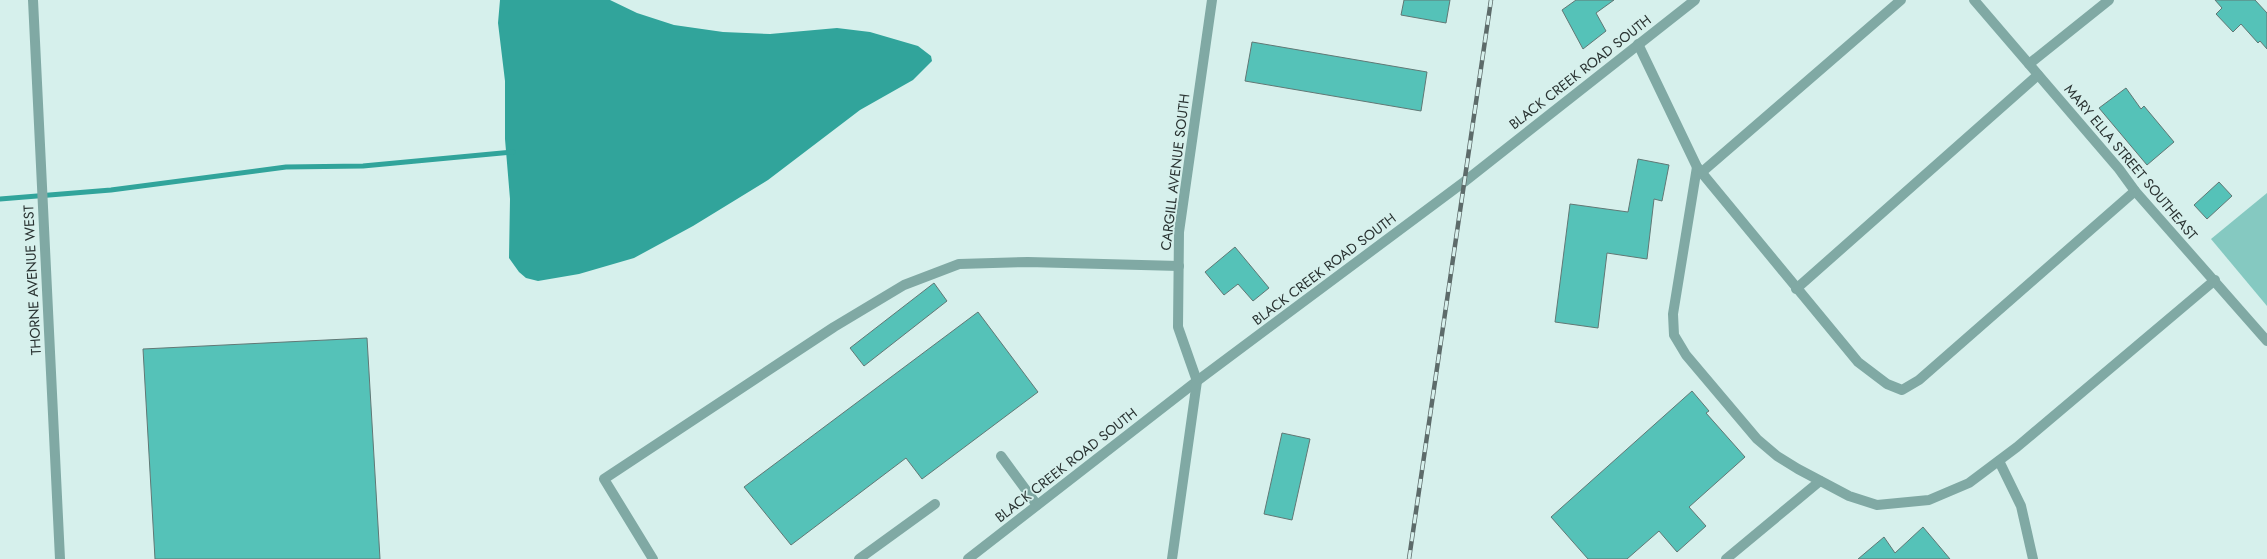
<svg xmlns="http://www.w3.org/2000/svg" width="2267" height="559" viewBox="0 0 2267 559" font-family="Jost,sans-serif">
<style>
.green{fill:#85c9c1}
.water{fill:#31a49b}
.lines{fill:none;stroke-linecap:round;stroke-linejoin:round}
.stream{stroke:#31a49b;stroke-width:5}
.building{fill:#55c2b8;stroke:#617875}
.minor{stroke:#80a9a4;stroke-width:10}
.rail-casing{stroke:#5d6b6a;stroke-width:4.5}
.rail{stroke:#d6f0ec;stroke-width:3;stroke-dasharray:9;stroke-linecap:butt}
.labels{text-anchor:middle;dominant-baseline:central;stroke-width:3.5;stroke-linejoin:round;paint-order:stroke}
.street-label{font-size:14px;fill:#2a3332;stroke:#d6f0ec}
</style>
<rect width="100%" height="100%" fill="#d6f0ec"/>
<polygon class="green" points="2267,193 2267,306 2211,239"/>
<polygon class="water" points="500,0 610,0 637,13 674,25 723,32 770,34 837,28 870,32 918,46 931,56 932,61 913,80 860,110 768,180 693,226 634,258 579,274 538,281 526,278 519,272 509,258 510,199 505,139 505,81 498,23"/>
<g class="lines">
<polyline class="stream" points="0,199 111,190 286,167 363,166 513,152"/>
</g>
<g class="building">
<polygon points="1404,0 1450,0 1446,23 1401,15"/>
<polygon points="1576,0 1614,0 1596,13 1606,31 1583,49 1562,10"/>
<polygon points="2215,0 2255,0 2267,13 2267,49 2260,41 2258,43 2241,24 2233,32 2216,14 2222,8"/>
<polygon points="1252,42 1427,72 1421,111 1245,81"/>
<polygon points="2126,88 2141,109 2144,106 2174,142 2147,165 2099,108"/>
<polygon points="1638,159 1669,165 1662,201 1654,199 1647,259 1607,253 1598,328 1555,322 1570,204 1628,212"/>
<polygon points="2219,182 2232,196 2207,219 2194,205"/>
<polygon points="1235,247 1269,288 1253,301 1238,284 1224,295 1205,272"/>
<polygon points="934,283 947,301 864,366 850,348"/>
<polygon points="978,312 1038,392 922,479 906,458 791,545 744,487"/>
<polygon points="367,338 380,559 155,559 143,349"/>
<polygon points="1692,391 1709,411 1706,413 1745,457 1689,507 1706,526 1677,552 1659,531 1627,559 1588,559 1551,517"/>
<polygon points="1282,433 1310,439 1292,520 1264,514"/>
<polygon points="1923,527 1950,559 1858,559 1884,537 1895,553"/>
</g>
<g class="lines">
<g class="minor">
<polyline points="33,0 60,559"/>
<polyline points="1974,0 2119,169 2135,191 2267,341"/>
<polyline points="1638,44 1697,167 1858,362 1887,384 1902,390 1919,380 2135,191"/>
<polyline points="2029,64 2109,0"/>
<polyline points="1697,167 1673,314 1674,335 1686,355 1757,439 1777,456 1798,469 1849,496 1877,505 1929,500 1969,483 2017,447 2215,280"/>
<polyline points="1702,172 1901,0"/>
<polyline points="1796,289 2038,75"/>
<polyline points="1001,456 1037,505"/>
<polyline points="1999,461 2021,506 2033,559"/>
<polyline points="653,559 604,479 834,327 904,285 959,264 1028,262 1179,266"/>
<polyline points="859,559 935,504"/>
<polyline points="968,559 1197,381 1464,182 1695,0"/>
<polyline points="1172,559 1197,381 1178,327 1179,232 1212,0"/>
<polyline points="1726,559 1820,481"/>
</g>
<g class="rail-casing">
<polyline id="rail" points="1409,559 1491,0"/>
</g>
<use href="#rail" class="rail"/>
</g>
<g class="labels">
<g class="street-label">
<text transform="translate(1580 72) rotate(-38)">BLACK CREEK ROAD SOUTH</text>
<text transform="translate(2131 162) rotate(50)">MARY ELLA STREET SOUTHEAST</text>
<text transform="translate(1175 172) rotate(-83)">CARGILL AVENUE SOUTH</text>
<text transform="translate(1324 269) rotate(-37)">BLACK CREEK ROAD SOUTH</text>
<text transform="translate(32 280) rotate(-93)">THORNE AVENUE WEST</text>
<text transform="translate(1066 465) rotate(-38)">BLACK CREEK ROAD SOUTH</text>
</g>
</g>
</svg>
